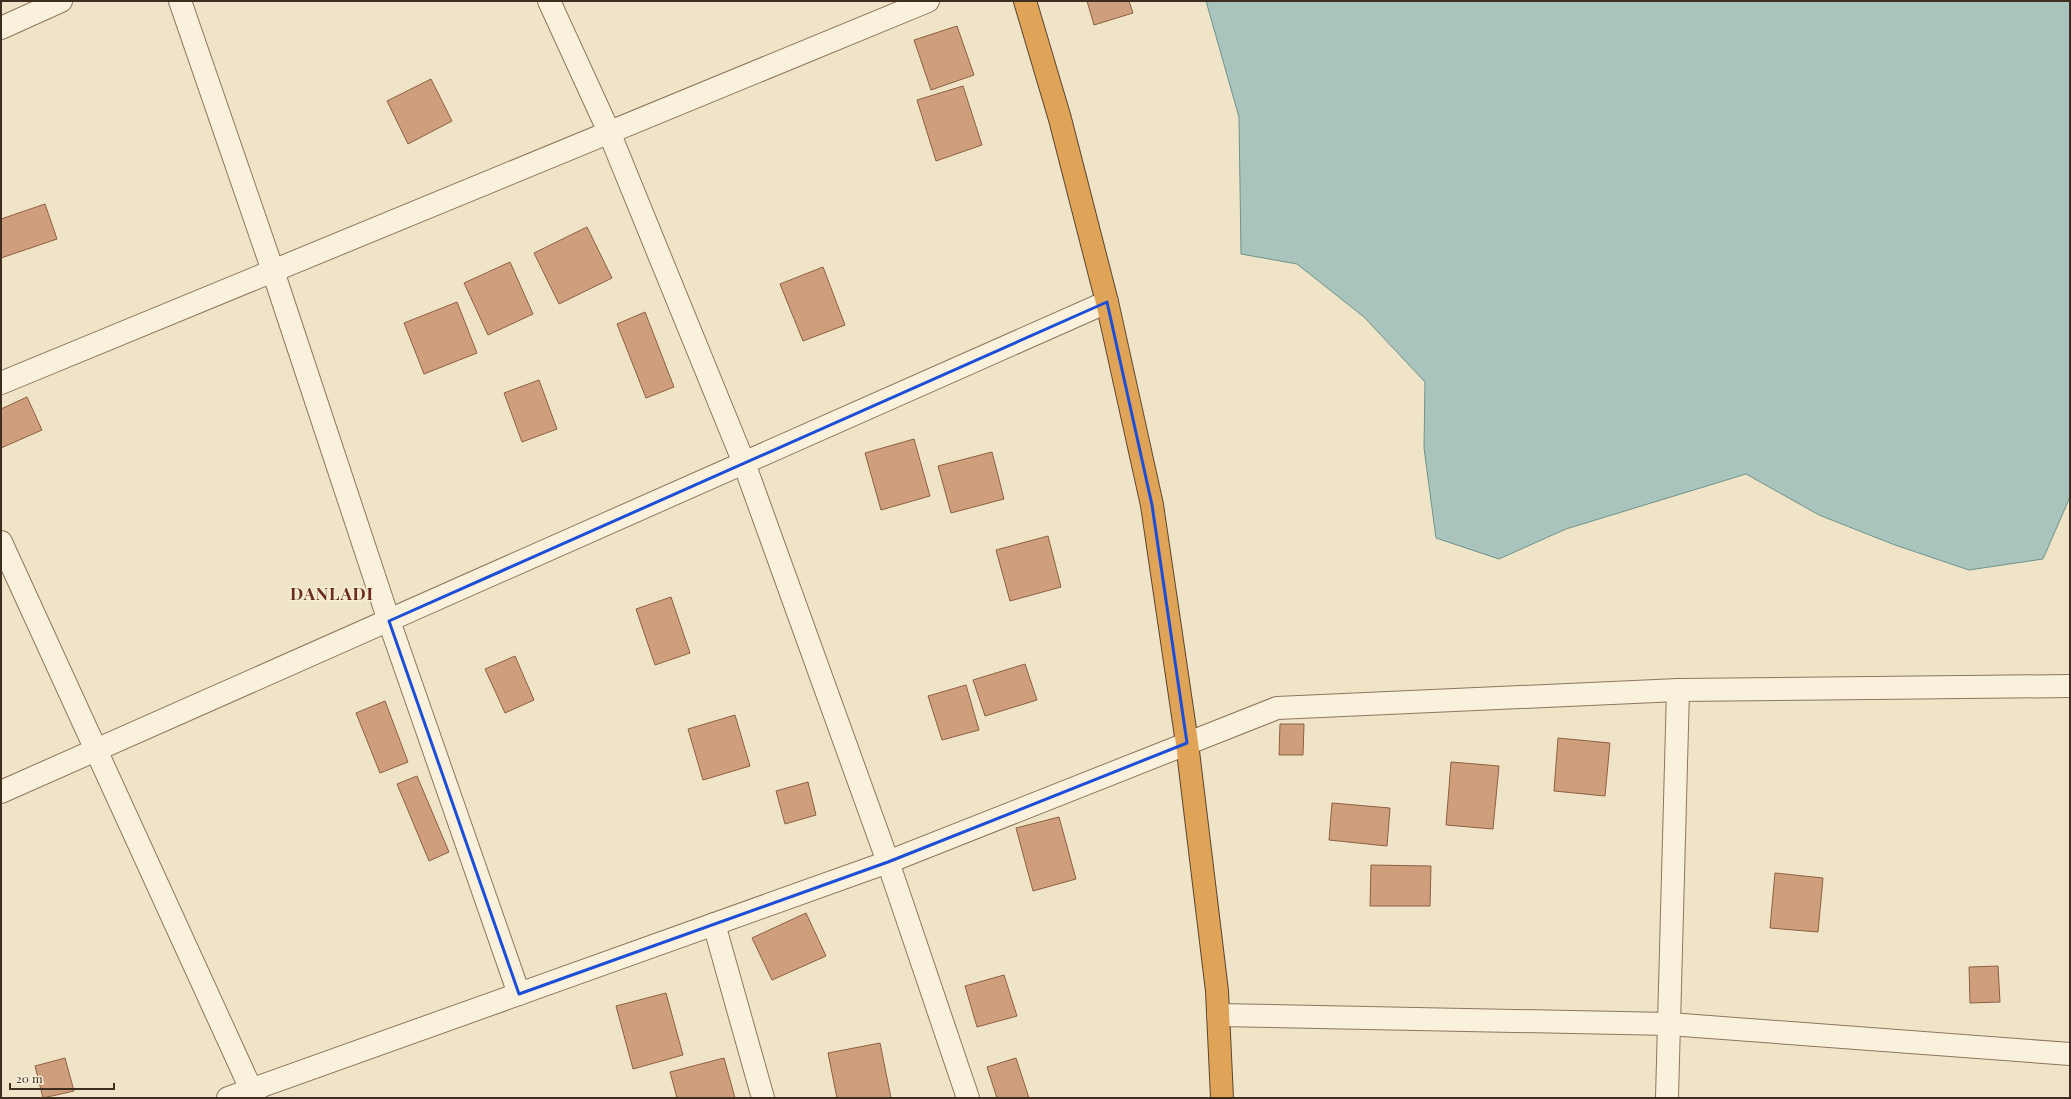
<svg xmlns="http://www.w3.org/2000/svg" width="2071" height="1099" viewBox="0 0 2071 1099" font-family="'Playfair Display',serif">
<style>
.water{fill:#a9c4bc;stroke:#6f938a}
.building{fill:#cf9f7d;stroke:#8d5f41}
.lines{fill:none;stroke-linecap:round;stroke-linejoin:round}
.minor-casing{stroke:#8d765c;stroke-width:24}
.highway-casing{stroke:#5b4430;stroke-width:24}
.minor{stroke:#faf1dc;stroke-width:22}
.highway{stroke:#e0a458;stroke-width:22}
.marked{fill:none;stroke:#1d4ed8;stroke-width:3;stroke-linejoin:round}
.labels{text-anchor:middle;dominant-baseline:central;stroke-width:3;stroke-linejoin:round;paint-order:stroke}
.district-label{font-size:17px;font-weight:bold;letter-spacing:1px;fill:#6b2e1e;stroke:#f7eed8}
</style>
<rect width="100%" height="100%" fill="#f0e4c8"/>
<polygon class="water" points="1206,1 2070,1 2070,497 2043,559 1969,570 1895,545 1819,515 1746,474 1566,529 1499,559 1436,538 1424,448 1425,382 1364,317 1297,264 1241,254 1239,117"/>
<g class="building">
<polygon points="1087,1 1129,1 1133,13 1094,25"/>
<polygon points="957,26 974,75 931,90 914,40"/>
<polygon points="431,79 452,121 408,144 387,101"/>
<polygon points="963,86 982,145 936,161 917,100"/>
<polygon points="45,204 57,239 1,258 1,219"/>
<polygon points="587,227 612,278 559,304 534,253"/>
<polygon points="510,262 533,314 488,335 464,283"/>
<polygon points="823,267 845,325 803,341 780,284"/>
<polygon points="457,302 477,353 424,374 404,323"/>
<polygon points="645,312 674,387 646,398 617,324"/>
<polygon points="539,380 557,429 522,442 504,393"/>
<polygon points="27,397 42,430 1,448 1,409"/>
<polygon points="914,439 930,496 881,510 865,453"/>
<polygon points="992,452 1004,499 951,513 938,466"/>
<polygon points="1048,536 1061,587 1010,601 996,550"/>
<polygon points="671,597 690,653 655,665 636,609"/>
<polygon points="515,656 534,700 505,713 485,669"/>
<polygon points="1025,664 1037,700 985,716 973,680"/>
<polygon points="966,685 979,730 942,740 928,696"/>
<polygon points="385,701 408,762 380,773 356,713"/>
<polygon points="735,715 750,766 703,780 688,729"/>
<polygon points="1280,724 1304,724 1303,755 1279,755"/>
<polygon points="1558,738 1610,743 1605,796 1554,791"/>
<polygon points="1451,762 1499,766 1493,829 1446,825"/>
<polygon points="417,776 449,852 429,861 397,784"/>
<polygon points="808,782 816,815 785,824 776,791"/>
<polygon points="1332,803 1390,808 1387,846 1329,840"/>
<polygon points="1059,817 1076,879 1033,891 1016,828"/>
<polygon points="1371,865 1431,866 1430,906 1370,906"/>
<polygon points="1775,873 1823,878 1818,932 1770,928"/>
<polygon points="806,913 826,956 772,980 752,938"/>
<polygon points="1998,966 2000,1002 1970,1003 1969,967"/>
<polygon points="1004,975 1017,1016 977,1027 965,986"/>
<polygon points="666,993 683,1055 633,1069 616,1006"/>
<polygon points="880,1043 891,1098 837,1098 828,1053"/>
<polygon points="65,1058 74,1091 43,1098 35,1066"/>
<polygon points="724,1058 735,1098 677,1098 670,1072"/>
<polygon points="1016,1058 1029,1098 997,1098 987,1067"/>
</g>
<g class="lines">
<g class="minor-casing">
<g id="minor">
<polyline points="180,1 273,271 389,621 519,994"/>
<polyline points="549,1 609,132 744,463 888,862 968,1098"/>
<polyline points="1,28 61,1"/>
<polyline points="1,383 928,1"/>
<polyline points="1,542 255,1098"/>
<polyline points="1,792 1107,302"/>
<polyline points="714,924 763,1098"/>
<polyline points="1218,1015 1669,1024 2070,1054"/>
<polyline points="228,1098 888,862 1277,708 1678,690 2070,686"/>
<polyline points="1667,1098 1678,690"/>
</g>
</g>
<g class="highway-casing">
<polyline id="highway" points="1025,1 1060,119 1107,302 1152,505 1187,743 1217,991 1222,1098"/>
</g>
<use href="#minor" class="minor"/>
<use href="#highway" class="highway"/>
</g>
<path class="marked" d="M1107,302L1152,505L1187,743L888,862L519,994L389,621Z"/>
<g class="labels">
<g class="district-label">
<text x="332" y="593">DANLADI</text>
</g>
</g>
<rect width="2071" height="1099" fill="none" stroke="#3d2e20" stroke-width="4"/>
<path d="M10 1083v6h104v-6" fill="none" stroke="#3d2e20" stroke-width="2"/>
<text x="16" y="1083" font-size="12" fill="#3d2e20" stroke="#f7eed8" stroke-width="3" paint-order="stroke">20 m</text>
</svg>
